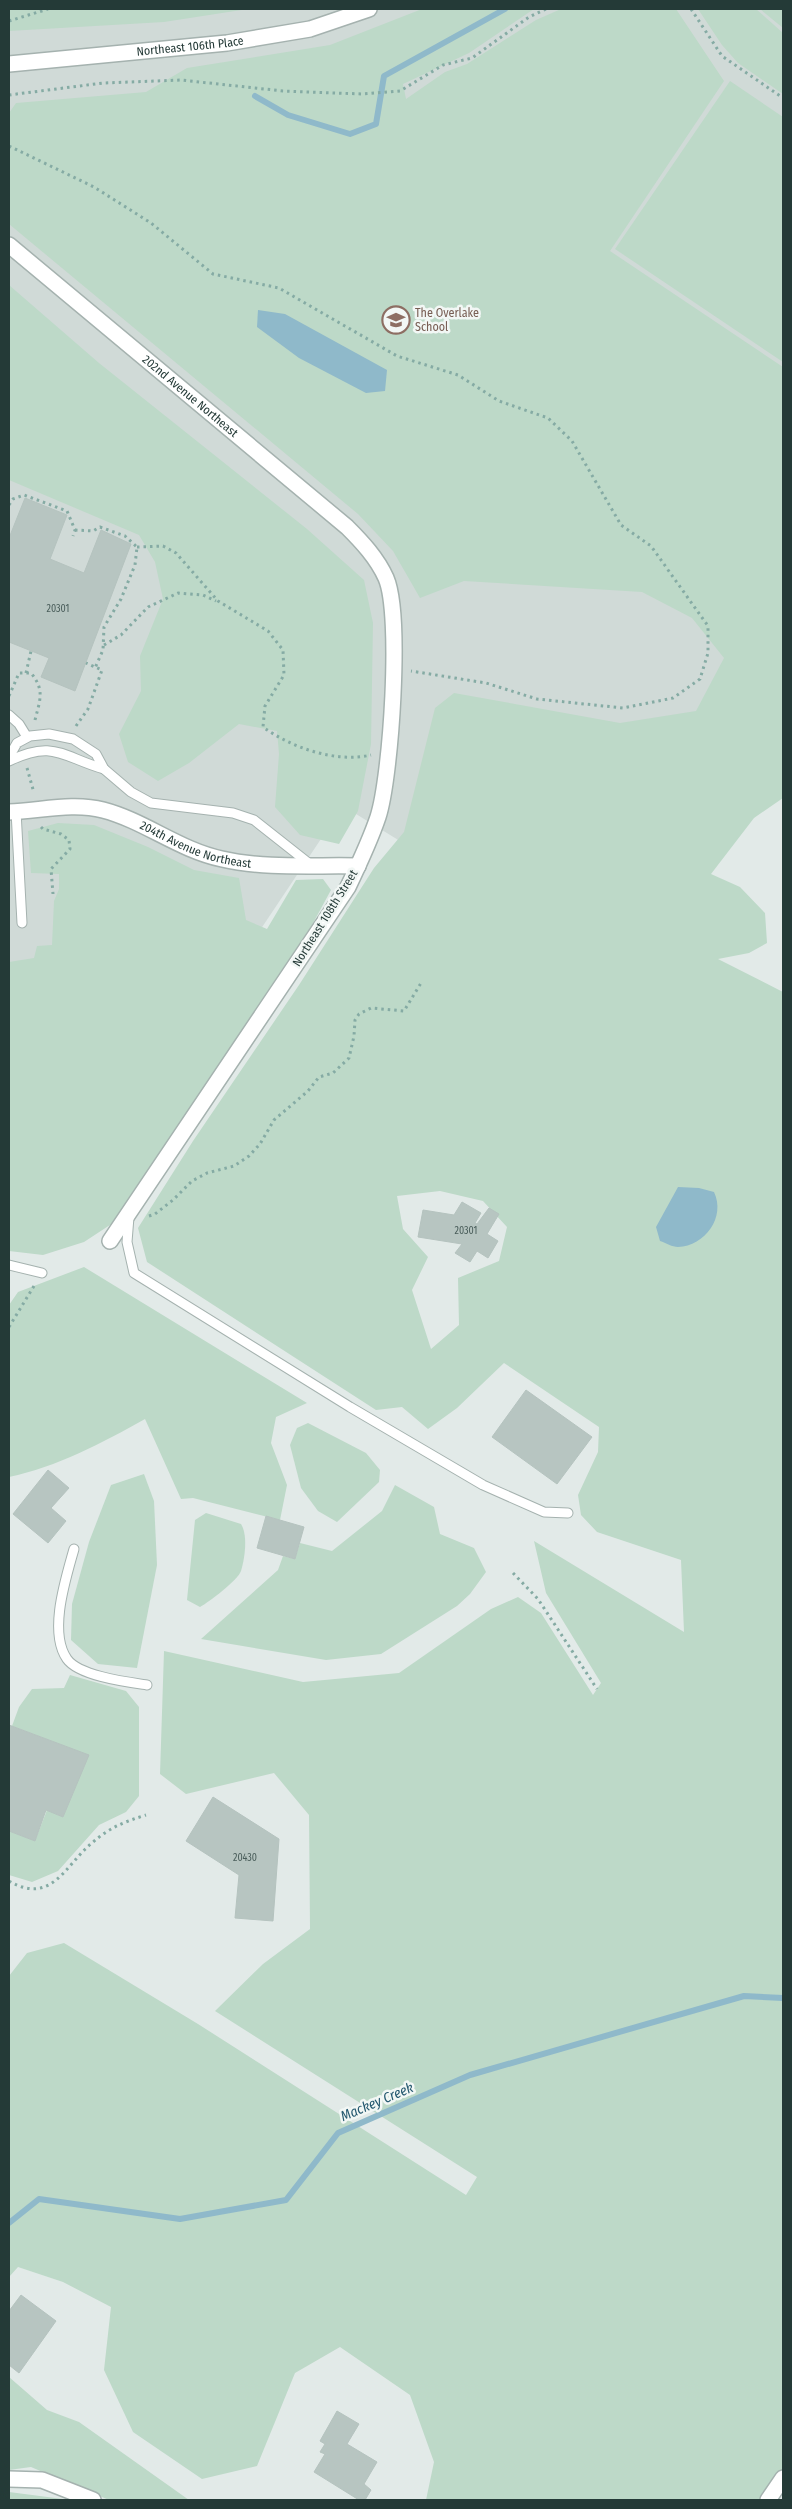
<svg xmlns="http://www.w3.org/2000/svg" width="792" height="2509" viewBox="0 0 792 2509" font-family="'Fira Sans Condensed',sans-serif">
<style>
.built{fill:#d0dad7}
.green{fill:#bdd9c8;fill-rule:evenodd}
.water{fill:#8fb9ca}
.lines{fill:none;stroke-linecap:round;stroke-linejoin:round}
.stream{stroke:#8fb9ca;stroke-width:6}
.building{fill:#b7c5c1;stroke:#b5c3bf}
.lane-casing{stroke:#a5b2af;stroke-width:11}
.street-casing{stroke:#a5b2af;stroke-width:18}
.path{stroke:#85aba4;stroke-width:3;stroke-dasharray:2.5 4;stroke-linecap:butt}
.lane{stroke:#fff;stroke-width:9}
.street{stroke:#fff;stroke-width:15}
.labels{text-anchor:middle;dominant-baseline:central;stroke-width:5;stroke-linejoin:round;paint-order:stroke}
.number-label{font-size:10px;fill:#495d5a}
.street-label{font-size:12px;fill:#243a37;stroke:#f2f7f5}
.education-label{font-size:12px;fill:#785e54;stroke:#f2f7f5;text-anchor:start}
.water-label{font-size:14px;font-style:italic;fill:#24586f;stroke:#f2f7f5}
</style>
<rect width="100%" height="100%" fill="#e2eae8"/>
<polygon class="built" points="9,9 783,9 783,631 574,948 343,806 116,1146 9,1215"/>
<g class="green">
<polygon points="9,9 248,9 164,22 9,31"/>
<path d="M422,9H534L469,53L403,84L406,99L445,72L467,64L536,20L561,9H676L724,81L610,251L783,367V798L754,818L711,874L740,887L765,913L767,943L749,953L718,959L783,992V2475L766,2500H426L434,2462L410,2395L340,2347L295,2373L257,2466L202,2479L133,2432L104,2370L111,2307L63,2282L18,2267L9,2277V1976L27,1953L64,1943L198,2024L466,2195L477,2177L215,2011L263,1964L310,1929L309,1815L274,1773L186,1794L160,1774L164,1651L303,1682L399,1673L491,1609L518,1597L541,1613L593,1695L601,1683L546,1593L534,1541L684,1632L681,1560L597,1532L581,1515L578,1495L598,1452L599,1427L504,1363L457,1408L428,1429L402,1407L376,1410L147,1262L138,1228L193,1141L299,985L374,868L404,832L435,708L454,693L620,723L696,711L724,658L692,618L642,592L464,581L420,598L393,551L358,514L9,224V113L16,103L146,92L187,68L330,45ZM440,1191L483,1201L507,1227L499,1261L458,1278L459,1325L431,1349L412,1290L428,1257L403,1229L397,1196Z"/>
<polygon points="698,9 756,9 783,33 783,94 738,63 722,45"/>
<polygon points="760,9 783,9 783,28"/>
<polygon points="730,81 783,117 783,362 615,249"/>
<polygon points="9,285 99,363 307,529 364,580 373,623 371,744 358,811 339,844 300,835 275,807 279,754 277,731 239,724 189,763 158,781 128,762 119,734 141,691 140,656 163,599 155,562 139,535 9,480"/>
<polygon points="58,823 94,825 148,847 194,870 239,878 246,920 267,929 296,880 323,879 331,890 312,925 113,1223 84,1242 43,1255 9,1251 9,962 34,958 37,946 52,945 54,901 59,889 59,874 31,873 28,831"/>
<path d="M84,1267L307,1403L276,1417L271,1443L287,1485L280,1520L193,1498L181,1499L145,1419C102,1443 57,1467 9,1477V1305L18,1292Z"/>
<polygon points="308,1423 366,1453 380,1470 379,1482 337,1522 318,1511 301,1488 290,1445 297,1428"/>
<polygon points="144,1474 154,1501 157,1565 137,1668 98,1664 71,1640 72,1604 89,1542 111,1485"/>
<polygon points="395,1485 434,1507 440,1534 474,1548 486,1572 470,1594 457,1606 381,1654 326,1660 201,1639 278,1570 283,1556 295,1559 300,1543 332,1551 382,1511"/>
<path d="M206,1513L241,1524C248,1535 245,1558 241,1571C238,1580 209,1602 200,1607L187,1600L195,1520Z"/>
<polygon points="70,1675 126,1691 139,1707 139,1796 126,1812 99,1825 58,1871 32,1882 9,1875 9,1831 35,1841 47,1810 63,1817 88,1755 12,1726 19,1707 32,1689 64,1688"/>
<polygon points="9,2377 47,2410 79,2422 189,2500 109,2500 31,2467 9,2470"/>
<polygon points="9,2492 63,2499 65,2500 9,2500"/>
</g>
<g class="water">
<polygon points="258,310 285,314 387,370 385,391 366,393 299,358 257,327"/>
<path d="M678,1187L699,1188L714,1192C726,1217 705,1246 678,1247C672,1247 666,1243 660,1241L656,1227Z"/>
</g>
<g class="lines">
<g class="stream">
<polyline points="255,96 288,115 350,134 376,124 384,76 505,9"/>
<polyline points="9,2223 39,2199 180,2219 286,2200 338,2133 470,2075 744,1996 783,1998"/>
</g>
</g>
<g class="building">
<polygon points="25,498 67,515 50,559 84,573 101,530 131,544 75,691 41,677 49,658 9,642 9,538"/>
<polygon points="462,1202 481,1213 475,1223 477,1224 489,1208 499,1214 487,1234 498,1241 488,1258 477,1251 470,1262 455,1253 462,1244 418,1237 423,1210 454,1215"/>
<polygon points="526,1390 592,1437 557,1484 492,1437"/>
<polygon points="48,1470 69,1488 51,1508 66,1521 48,1543 13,1514"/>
<polygon points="266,1516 304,1527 295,1559 257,1548"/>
<polygon points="9,1725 89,1755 63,1817 46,1810 35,1841 9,1831"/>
<polygon points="213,1797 279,1839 273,1921 235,1918 239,1875 186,1841"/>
<polygon points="21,2295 56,2321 19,2373 9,2365 9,2311"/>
<polygon points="337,2411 359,2424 347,2444 377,2462 364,2484 371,2490 365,2500 359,2500 314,2472 325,2454 320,2452 325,2444 320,2441"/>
</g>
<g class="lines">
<g class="lane-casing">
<g id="lane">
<polyline points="9,715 19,724 27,737"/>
<polyline points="9,757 17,743 30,736 49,734 73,739 96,754 104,769 131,792 151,803 233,813 254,820 311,865"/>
<path d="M9,761C54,739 62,757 104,769"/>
<polyline points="16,811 22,923"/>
<polyline points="129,1217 127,1242 134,1273 350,1407 483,1485 544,1512 568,1513"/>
<polyline points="9,1265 42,1273"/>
<path d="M74,1549C66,1578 48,1632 67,1659C79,1676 127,1682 147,1685"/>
</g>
</g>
<g class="street-casing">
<g id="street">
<path id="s1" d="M9,64L227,43L310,29L369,9"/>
<path id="s2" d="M9,245L347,527C362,542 377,558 386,578C402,615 391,777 378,817C370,841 359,864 348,887L110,1241"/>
<path id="s3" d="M9,812C40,811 73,802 103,810C145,821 179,850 222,859C266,869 313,865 358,866"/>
<polyline points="9,2479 42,2480 93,2500"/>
<polyline points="768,2500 783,2478"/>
</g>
</g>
<g class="path">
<polyline points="691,9 722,56 783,98"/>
<polyline points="9,21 48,9"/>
<polyline points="9,95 103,83 181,80 283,91 362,94 400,91 443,65 472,58 529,17 546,9"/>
<polyline points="9,146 94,187 151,223 213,274 279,288 397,356 458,375 499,401 548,418 572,441 621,525 651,546 708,626 708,653 700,679 673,698 623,708 537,699 486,683 411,671"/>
<polyline points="9,505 13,499 24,495 67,511 75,530 73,536"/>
<polyline points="75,530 93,531 100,527 125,536 137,547 135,565 121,599 104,627 103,650 95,668"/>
<path d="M137,547L163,546L176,553L218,601L268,631L283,650L284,675L265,706L263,727C292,748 336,763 371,755"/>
<polyline points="104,645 121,635 148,607 178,593 203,595 216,601"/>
<polyline points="26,673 31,651"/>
<path d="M9,696L19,673H31C45,690 40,700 35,720"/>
<polyline points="76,726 88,709 102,670 86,663"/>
<polyline points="27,768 34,793"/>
<polyline points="41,827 43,829 61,834 69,840 70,849 51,869 53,894"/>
<polyline points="149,1216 155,1214 173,1200 192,1181 207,1173 234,1166 249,1156 260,1144 274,1120 308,1091 319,1077 333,1073 349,1058 354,1036 355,1020 359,1014 371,1008 404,1011 421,983"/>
<polyline points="9,1327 34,1286"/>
<polyline points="513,1573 538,1599 597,1689"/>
<path d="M9,1881C52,1906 65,1865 92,1843C110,1827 124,1822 146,1815"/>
</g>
<use href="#lane" class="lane"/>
<use href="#street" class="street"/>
</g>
<defs>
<g id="school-ring" transform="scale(1.4375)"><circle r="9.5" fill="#f2f7f5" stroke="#8d6e63" stroke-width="1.5"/><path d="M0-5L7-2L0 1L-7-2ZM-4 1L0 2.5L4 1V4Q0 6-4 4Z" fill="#8d6e63"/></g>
</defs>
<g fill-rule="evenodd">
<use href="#school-ring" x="396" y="320"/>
</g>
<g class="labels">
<g class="number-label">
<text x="58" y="609">20301</text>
<text x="466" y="1231">20301</text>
<text x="245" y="1858">20430</text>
</g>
<g class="street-label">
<text stroke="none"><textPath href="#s1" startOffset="182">Northeast 106th Place</textPath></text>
<text stroke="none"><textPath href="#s2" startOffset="236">202nd Avenue Northeast</textPath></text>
<text stroke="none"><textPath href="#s3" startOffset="194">204th Avenue Northeast</textPath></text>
<text transform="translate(325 918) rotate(-58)">Northeast 108th Street</text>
</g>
<g class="education-label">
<text x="415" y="313">The Overlake<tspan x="415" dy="14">School</tspan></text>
</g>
<g class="water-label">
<text transform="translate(377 2102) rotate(-23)">Mackey Creek</text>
</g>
</g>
<rect width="792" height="2509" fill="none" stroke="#243a37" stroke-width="20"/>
</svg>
